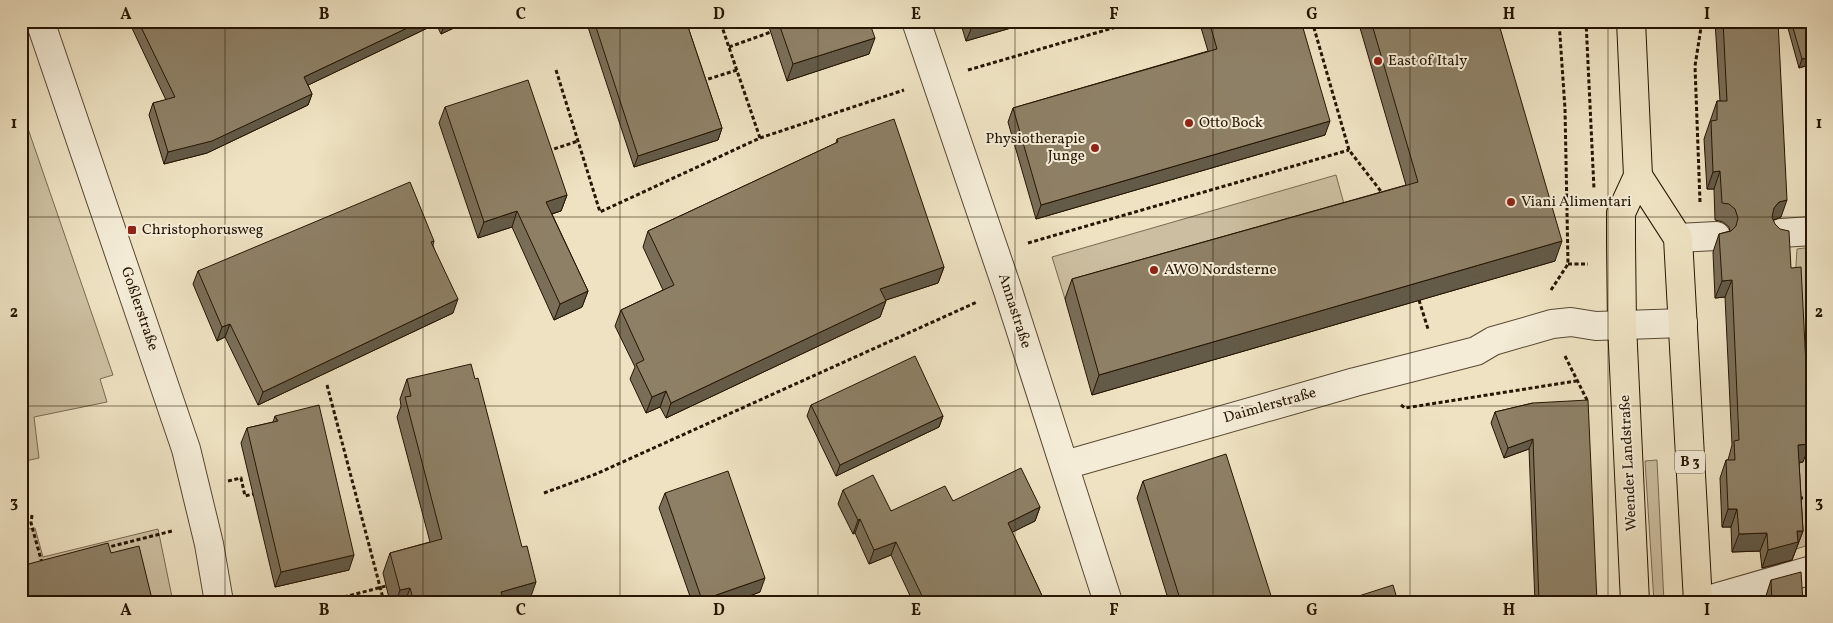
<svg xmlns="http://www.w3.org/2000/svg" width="1833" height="623" viewBox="0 0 1833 623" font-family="Vollkorn,serif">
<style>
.green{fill:#ccbfa1;stroke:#796a52}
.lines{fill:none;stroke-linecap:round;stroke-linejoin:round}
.minor-casing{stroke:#584832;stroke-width:30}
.major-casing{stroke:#261502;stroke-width:30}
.path{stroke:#261502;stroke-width:3;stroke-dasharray:4 2.5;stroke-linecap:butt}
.minor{stroke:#f4ecd7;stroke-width:28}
.major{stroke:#eee2c2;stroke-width:28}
.wall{fill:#7a6e58;stroke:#261502}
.shaded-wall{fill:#635a47;stroke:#261502}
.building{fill:#8e8066;stroke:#261502}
.grid{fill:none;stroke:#261502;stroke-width:1;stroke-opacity:0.55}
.poi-dot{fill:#8f2418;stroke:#f4ecd7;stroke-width:2}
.labels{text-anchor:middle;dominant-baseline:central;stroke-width:4;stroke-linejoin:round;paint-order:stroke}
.shield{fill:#f4ecd7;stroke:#645642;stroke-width:1}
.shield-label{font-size:14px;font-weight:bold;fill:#261502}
.poi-label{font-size:15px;fill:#261502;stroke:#f4ecd7;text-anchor:start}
.street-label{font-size:15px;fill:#261502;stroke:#f4ecd7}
.neatline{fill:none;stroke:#261502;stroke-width:2}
.grid-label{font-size:16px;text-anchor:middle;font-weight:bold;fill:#261502}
</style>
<rect width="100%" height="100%" fill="#eee2c2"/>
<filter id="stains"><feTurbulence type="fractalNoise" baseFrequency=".004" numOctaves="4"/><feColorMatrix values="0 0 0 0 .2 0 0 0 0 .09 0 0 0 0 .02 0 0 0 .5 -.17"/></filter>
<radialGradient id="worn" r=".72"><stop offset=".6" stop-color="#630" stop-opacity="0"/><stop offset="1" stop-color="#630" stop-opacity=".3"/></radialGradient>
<g class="green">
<polygon points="21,120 25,120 113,375 100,379 107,402 34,417 39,458 21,462"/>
<polygon points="1336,175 1348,218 1065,299 1052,257"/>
<path d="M1812,247V544L1796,549C1791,449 1790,348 1797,249Z"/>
<polygon points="1657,460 1664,602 1654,602 1645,461"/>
<polygon points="21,498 29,529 35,528 43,557 158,529 173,602 21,602"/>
</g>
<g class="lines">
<g class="minor-casing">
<g id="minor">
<polyline points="40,21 186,449 209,544 219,602"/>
<polyline points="916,21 1008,291 1108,602"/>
<polyline points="1781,233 1812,231"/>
<polyline points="1678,238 1716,236"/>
<polyline points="1065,465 1355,382 1476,351 1493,341 1552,324 1571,322 1596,326 1683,323"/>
<polyline points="1701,602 1812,570"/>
</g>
</g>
<g class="major-casing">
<g id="major">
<polyline points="1631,21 1638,176 1621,213 1621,242 1622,325 1635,602"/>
<polyline points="1638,176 1678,238 1698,602"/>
</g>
</g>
<g class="path">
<polyline points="1312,21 1349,150 1383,194"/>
<polyline points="1586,21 1594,189"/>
<polyline points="729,47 771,32"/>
<polyline points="556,70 600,212 760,138 720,21"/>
<polyline points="968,70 1137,21"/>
<polyline points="702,81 737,70"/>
<polyline points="1812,116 1808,117 1812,130"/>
<polyline points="760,138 904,90"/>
<polyline points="548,151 578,141"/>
<polyline points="1700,202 1695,66 1702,21"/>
<polyline points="1028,243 1349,150"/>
<polyline points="1568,264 1588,264"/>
<polyline points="1551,290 1568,264 1565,109 1559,21"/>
<polyline points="1419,300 1428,329"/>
<polyline points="1802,336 1812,335"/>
<polyline points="1565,356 1588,402"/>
<polyline points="327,385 384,602"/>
<polyline points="1401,405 1405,408 1576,381"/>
<polyline points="228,481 241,478 245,496 253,494"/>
<polyline points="544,493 596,474 977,302"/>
<polyline points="1799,498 1812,498"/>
<polyline points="32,515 31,523 42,563"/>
<polyline points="105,548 172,531"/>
<polyline points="325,602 386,586"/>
</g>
<use href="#minor" class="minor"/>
<use href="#major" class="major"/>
</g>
<g class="wall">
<polygon points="131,21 469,21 441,34 436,24 308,85 312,94 308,105 207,153 164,164 149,115 153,103 166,100 130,24"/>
<polygon points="586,21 686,21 722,128 718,140 634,167"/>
<polygon points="767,21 869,21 869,54 787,81"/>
<polygon points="960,21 1035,21 966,41"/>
<polygon points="1199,21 1301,21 1325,135 1036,219 1008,122 1013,108 1208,51"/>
<polygon points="1358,21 1498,21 1555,261 1092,395 1065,299 1072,279 1406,185"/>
<polygon points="1715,21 1778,21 1781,217 1773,220 1803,462 1799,463 1803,531 1792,560 1762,568 1760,551 1732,552 1731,527 1722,527 1720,478 1726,460 1728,460 1732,445 1725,297 1715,298 1713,252 1719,234 1730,231 1729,227 1723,222 1715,220 1714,189 1707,189 1704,139 1717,101 1720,101"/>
<polygon points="1786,21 1812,21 1812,64 1799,68"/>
<polygon points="445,107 567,195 561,211 552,214 588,291 582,307 554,320 512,227 478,238 439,123"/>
<polygon points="837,139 944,267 938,283 886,300 880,317 666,418 660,407 646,413 630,379 635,367 615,326 621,310 663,290 643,247 648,231 836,143"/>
<polygon points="434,241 433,245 453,313 258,405 225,337 217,341 193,284 198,271"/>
<polygon points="407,379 529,602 390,602 383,573 390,553 430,542 397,417 401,406 400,399"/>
<polygon points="1533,403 1597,602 1535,602 1529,449 1504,458 1491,423 1495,412"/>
<polygon points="811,405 943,416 939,427 836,476 807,416"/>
<polygon points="275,416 349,570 275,587 241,443 247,428 273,422"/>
<polygon points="1143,481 1273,602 1169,602 1137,498"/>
<polygon points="843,490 891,511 953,501 1040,507 1035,521 1012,532 1045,602 913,602 891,555 869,564 855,533 853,534 838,504"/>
<polygon points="665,493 760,592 733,602 692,602 659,508"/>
<polygon points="1771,580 1803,602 1764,602"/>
</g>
<g class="shaded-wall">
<polygon points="422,21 437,21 436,24 300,89 304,77"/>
<polygon points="448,21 469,21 441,34 445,23"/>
<polygon points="990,21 1035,21 966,41 972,27"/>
<polygon points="875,38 869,54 787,81 793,64"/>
<polygon points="1812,57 1812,64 1799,68 1802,59"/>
<polygon points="312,94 308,105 207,153 164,164 168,152"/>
<polygon points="1330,121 1325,135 1036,219 1041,205"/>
<polygon points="722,128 718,140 634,167 638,156"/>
<polygon points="1720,171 1714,189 1707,189 1713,172"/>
<polygon points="567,195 561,211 541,217 546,202"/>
<polygon points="1787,200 1781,217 1773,220 1767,226 1774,208 1779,202"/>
<polygon points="517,211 512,227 478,238 484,222"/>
<polygon points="1562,241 1555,261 1092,395 1099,375"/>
<polygon points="944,267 938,283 874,304 880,289"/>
<polygon points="1732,280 1725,297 1715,298 1722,281"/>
<polygon points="588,291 582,307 554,320 560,304"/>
<polygon points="458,299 453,313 258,405 263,392"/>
<polygon points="886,301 880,317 666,418 671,403"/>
<polygon points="230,324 225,337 217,341 222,327"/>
<polygon points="666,391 660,407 646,413 652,397"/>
<polygon points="943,416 939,427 836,476 840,465"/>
<polygon points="1533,439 1529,449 1504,458 1508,448"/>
<polygon points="1810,444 1803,462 1792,463 1798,445"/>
<polygon points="1040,507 1035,521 1003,537 1008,523"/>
<polygon points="1728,509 1737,509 1731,527 1722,527"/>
<polygon points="860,519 855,533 853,534 858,520"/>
<polygon points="1797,531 1803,531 1792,560 1762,568 1768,550"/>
<polygon points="1767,533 1760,551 1732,552 1739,534"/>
<polygon points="896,542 891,555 869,564 874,550"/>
<polygon points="354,555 349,570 275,587 281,572"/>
<polygon points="765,578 760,592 733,602 701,602 702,600"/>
<polygon points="536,582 529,602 498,602 501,592"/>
<polygon points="410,588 405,602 396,602 400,590"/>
<polygon points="151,595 149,602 127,602"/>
<polygon points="1215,598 1214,602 1203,602"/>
</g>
<g class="building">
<polygon points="138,21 422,21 304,77 312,94 212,141 168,152 153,103 175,97"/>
<polygon points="594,21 686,21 722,128 638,156"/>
<polygon points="778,21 869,21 875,38 793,64"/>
<polygon points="970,21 990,21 972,27"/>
<polygon points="1209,21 1301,21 1330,121 1041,205 1013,108 1217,49"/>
<polygon points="1371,21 1498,21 1562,241 1099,375 1072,279 1418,182"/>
<polygon points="1723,21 1778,21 1787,200 1779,202 1774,208 1772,217 1775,224 1780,229 1789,231 1791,268 1801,267 1810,444 1798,445 1803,531 1797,531 1798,542 1768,550 1767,533 1739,534 1737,509 1728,509 1726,460 1735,460 1734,441 1739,440 1732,280 1722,281 1719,234 1731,231 1736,226 1738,218 1735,209 1729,204 1722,203 1720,171 1713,172 1711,121 1717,120 1717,101 1727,101"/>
<polygon points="1791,21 1812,21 1812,57 1802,59"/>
<polygon points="528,80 567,195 546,202 588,291 560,304 517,211 484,222 445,107"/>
<polygon points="894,119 944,267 880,289 886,301 671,403 666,391 652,397 636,364 644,360 621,310 674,285 648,231 838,142 837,139"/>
<polygon points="410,182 434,241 431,242 458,299 263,392 230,324 222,327 198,271"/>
<polygon points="915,356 943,416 840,465 811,405"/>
<polygon points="471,364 475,379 478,378 522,547 527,546 536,582 501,592 504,602 414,602 410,588 400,590 390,553 442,539 405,397 411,396 407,379"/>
<polygon points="1588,400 1597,602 1539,602 1533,439 1508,448 1495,412 1533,403"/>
<polygon points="319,405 354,555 281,572 247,428 278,421 275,416"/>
<polygon points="1226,454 1273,602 1216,602 1215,598 1203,602 1181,602 1143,481"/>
<polygon points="1021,468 1040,507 1008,523 1045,602 925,602 896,542 874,550 860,519 858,520 843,490 873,475 891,511 945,486 953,501"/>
<polygon points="728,471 765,578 702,600 665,493"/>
<polygon points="108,543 111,553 139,546 151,595 127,602 21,602 21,566"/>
<polygon points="1801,572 1803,602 1772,602 1771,580"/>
<polygon points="1393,585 1398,602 1340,602"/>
</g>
<path class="grid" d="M225,21V602M423,21V602M620,21V602M818,21V602M1015,21V602M1213,21V602M1410,21V602M1608,21V602M21,217H1812M21,406H1812"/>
<g class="poi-dot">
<circle cx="1378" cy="61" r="5"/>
<circle cx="1189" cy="123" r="5"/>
<circle cx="1095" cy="148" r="5"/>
<circle cx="1511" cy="202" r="5"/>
<rect x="127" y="225" width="10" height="10" rx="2.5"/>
<circle cx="1154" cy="270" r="5"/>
</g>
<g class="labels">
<rect class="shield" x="1675" y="450.5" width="30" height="23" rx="4"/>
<g class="shield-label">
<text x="1690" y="462">B 3</text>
</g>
<g class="poi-label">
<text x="1388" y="61">East of Italy</text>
<text x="1199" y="123">Otto Bock</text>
<text x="1085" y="139" text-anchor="end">Physiotherapie<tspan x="1085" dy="17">Junge</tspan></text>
<text x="1521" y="202">Viani Alimentari</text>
<text x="142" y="230">Christophorusweg</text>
<text x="1164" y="270">AWO Nordsterne</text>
</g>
<g class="street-label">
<text transform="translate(139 309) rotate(71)">Goßlerstraße</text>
<text transform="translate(1014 311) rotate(72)">Annastraße</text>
<text transform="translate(1270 406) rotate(-16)">Daimlerstraße</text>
<text transform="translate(1629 463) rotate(-93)">Weender Landstraße</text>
</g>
</g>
<rect width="1833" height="623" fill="none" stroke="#eee2c2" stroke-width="55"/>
<rect x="28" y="28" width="1778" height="568" class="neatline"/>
<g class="grid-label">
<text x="126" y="19">A</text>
<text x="324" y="19">B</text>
<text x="521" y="19">C</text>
<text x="719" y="19">D</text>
<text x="916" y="19">E</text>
<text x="1114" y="19">F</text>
<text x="1312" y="19">G</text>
<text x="1509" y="19">H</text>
<text x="1707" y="19">I</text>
<text x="14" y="128">1</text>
<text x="1819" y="128">1</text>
<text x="14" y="317">2</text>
<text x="1819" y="317">2</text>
<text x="14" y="507">3</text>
<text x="1819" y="507">3</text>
<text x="126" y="615">A</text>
<text x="324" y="615">B</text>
<text x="521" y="615">C</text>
<text x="719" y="615">D</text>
<text x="916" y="615">E</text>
<text x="1114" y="615">F</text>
<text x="1312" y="615">G</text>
<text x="1509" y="615">H</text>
<text x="1707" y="615">I</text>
</g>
<rect width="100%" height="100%" filter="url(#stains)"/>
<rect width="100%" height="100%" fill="url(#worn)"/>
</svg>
